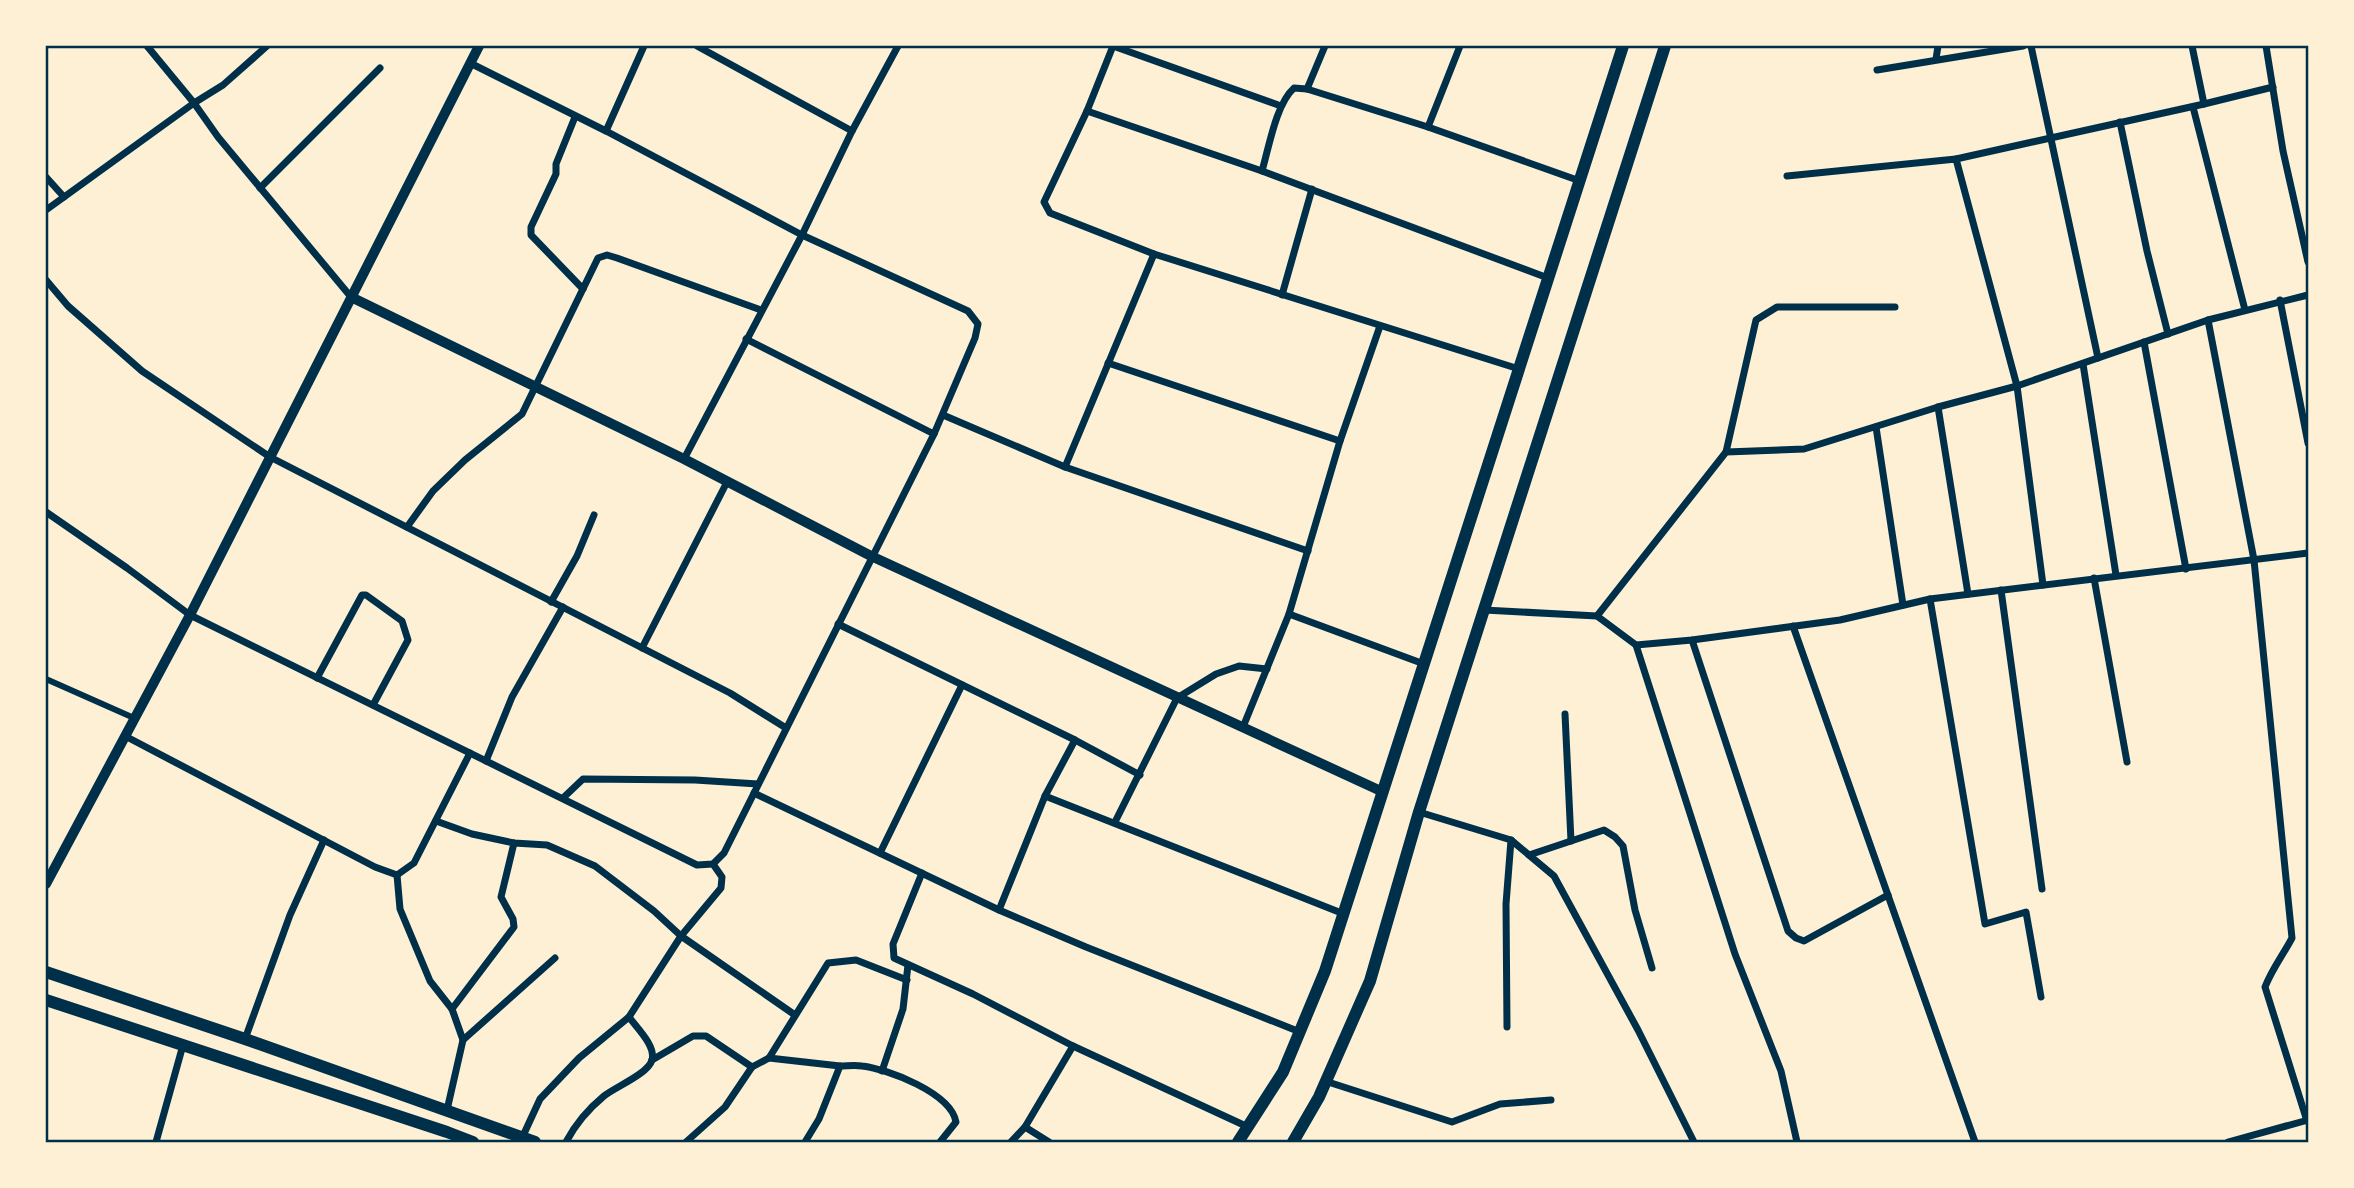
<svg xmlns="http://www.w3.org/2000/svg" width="2354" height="1188" viewBox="0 0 2354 1188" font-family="Cabin,sans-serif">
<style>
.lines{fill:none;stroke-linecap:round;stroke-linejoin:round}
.pedestrian{stroke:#003049;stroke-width:6}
.minor{stroke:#003049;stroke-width:7}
.tertiary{stroke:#003049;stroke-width:10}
.secondary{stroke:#003049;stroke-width:10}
.primary{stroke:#003049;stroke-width:12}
.neatline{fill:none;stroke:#003049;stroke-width:2.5}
</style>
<rect width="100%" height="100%" fill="#fdf0d5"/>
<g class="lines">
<polyline class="pedestrian" points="46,679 134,718"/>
<g class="minor">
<polyline points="147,46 194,103 218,137 351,297"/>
<polyline points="697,46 852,131"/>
<polyline points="1113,46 1087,111 1044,202 1050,213 1154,254 1519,369"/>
<polyline points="1113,46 1281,106"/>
<polyline points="2031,46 2098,358"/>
<polyline points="2192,46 2204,104"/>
<polyline points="2266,46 2283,151 2308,262"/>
<polyline points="1936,59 1938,46"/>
<polyline points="1877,70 2023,46"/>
<polyline points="1307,89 1325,46"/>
<polyline points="2193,107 2245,310"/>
<polyline points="1087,111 1262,171 1548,278"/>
<polyline points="575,117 556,164 556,174 531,227 531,235 583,289"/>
<polyline points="2120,122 2147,251 2168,334"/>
<polyline points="1428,127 1460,46"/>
<polyline points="606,131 644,46"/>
<polyline points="1956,159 2204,104 2273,87"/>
<path d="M1262,171C1269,147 1276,104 1294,88L1307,89L1428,127L1580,181"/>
<polyline points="1787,176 1956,159 2017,386 2043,585"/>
<polyline points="46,177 64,197"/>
<polyline points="260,188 380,68"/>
<polyline points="46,210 194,103 223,85 267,46"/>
<polyline points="46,280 68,306 142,371 270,457 730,693 786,728"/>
<polyline points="1282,295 1312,189"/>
<polyline points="2280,300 2308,443"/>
<path d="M2208,320L2254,560L2292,938C2283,955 2272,969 2265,987L2307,1121"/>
<polyline points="746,339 934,434"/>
<polyline points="2144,342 2186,569"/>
<polyline points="1108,363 1340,441"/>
<polyline points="2083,364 2116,575"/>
<polyline points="1938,407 1968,594"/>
<polyline points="943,415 1065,467 1308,551"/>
<polyline points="1876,427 1903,605"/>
<polyline points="1726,452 1756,320 1777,307 1895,307"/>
<polyline points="684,459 802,235 852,131 898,46"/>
<polyline points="1065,467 1154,254"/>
<polyline points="46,512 127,568 190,615 697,865 713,864 724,853 934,434 975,338 978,324 968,311 802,235 606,131 470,63"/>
<polyline points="407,527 433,491 465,460 522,414 598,258 607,255 617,258 761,310"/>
<polyline points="2094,578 2127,762"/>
<polyline points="2001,590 2042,889"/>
<polyline points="1930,599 1985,924 2026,912 2041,997"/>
<polyline points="551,602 577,556 594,515"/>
<polyline points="1484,610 1597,616 1636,645 1692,640 1840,620 1930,599 2308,553"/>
<polyline points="1289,614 1424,664"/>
<polyline points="1597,616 1726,452 1804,449 1938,407 2017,386 2208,320 2308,295"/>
<polyline points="838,624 1075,740 1140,775"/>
<polyline points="1793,626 1975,1142"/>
<polyline points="1692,640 1788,931 1796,938 1804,941 1888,895"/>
<polyline points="1636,645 1735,954 1781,1071 1797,1142"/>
<polyline points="642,648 727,482"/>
<polyline points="317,678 362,595 366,595 402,621 408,640 373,705"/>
<polyline points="1565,714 1571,841"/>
<polyline points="1243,727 1289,614 1340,441 1380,326"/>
<polyline points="125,736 375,867 397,875 414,863 470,753"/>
<polyline points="486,761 512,697 563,607"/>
<polyline points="754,793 999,910 1086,947 1300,1032"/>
<polyline points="1045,796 1344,914"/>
<polyline points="563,798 583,779 695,780 758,784"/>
<polyline points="1419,812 1511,840 1554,876 1638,1030 1694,1142"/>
<polyline points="436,821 472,834 514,843 547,845 595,866 654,911 681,936 795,1015"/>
<polyline points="1115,822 1177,698 1216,674 1239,666 1267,669"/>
<polyline points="880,853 962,685"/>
<polyline points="1529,855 1604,830 1615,837 1623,846 1635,910 1652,968"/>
<polyline points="922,873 893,944 894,958 973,994 1073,1046 1248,1127"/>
<polyline points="397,875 400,909 430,981 452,1009 463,1040 447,1110"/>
<polyline points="999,910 1045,796 1075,740"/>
<polyline points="452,1009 514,927 513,919 501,897 514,843"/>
<polyline points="1507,1027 1506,904 1511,840"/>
<polyline points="245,1039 290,915 324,840"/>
<polyline points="463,1040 555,958"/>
<polyline points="769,1058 840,1066"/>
<polyline points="652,1060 693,1036 706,1036 752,1067"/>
<polyline points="882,1071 903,1009 908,965"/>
<polyline points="1325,1081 1452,1122 1500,1104 1551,1100"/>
<polyline points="1025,1127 1049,1142"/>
<polyline points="522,1138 540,1099 579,1058 629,1017 681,936 721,888 722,877 713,864"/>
<polyline points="156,1142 183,1045"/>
<path d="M566,1142C576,1123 587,1110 604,1096C615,1087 648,1074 652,1060C656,1046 637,1028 629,1017"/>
<polyline points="686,1142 725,1107 752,1067 769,1058 828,963 856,960 907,980"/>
<path d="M805,1142L819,1119L840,1066C847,1066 855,1065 862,1066C888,1069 951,1093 956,1122L940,1142"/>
<polyline points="1011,1142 1025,1127 1073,1046"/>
<polyline points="2228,1142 2308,1120"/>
</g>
<polyline class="tertiary" points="351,297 684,459 871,556 1383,792"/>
<polyline class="secondary" points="46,884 190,615 479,46"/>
<g class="primary">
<polyline points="46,972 245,1039 535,1142"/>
<polyline points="46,1000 447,1132 473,1142"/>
<polyline points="1238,1142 1283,1072 1325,971 1623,46"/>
<polyline points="1293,1142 1319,1097 1370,981 1419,812 1665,46"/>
</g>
</g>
<rect width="2354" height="1188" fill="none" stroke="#fdf0d5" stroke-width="94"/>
<rect x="47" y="47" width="2260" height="1094" class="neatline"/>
</svg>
